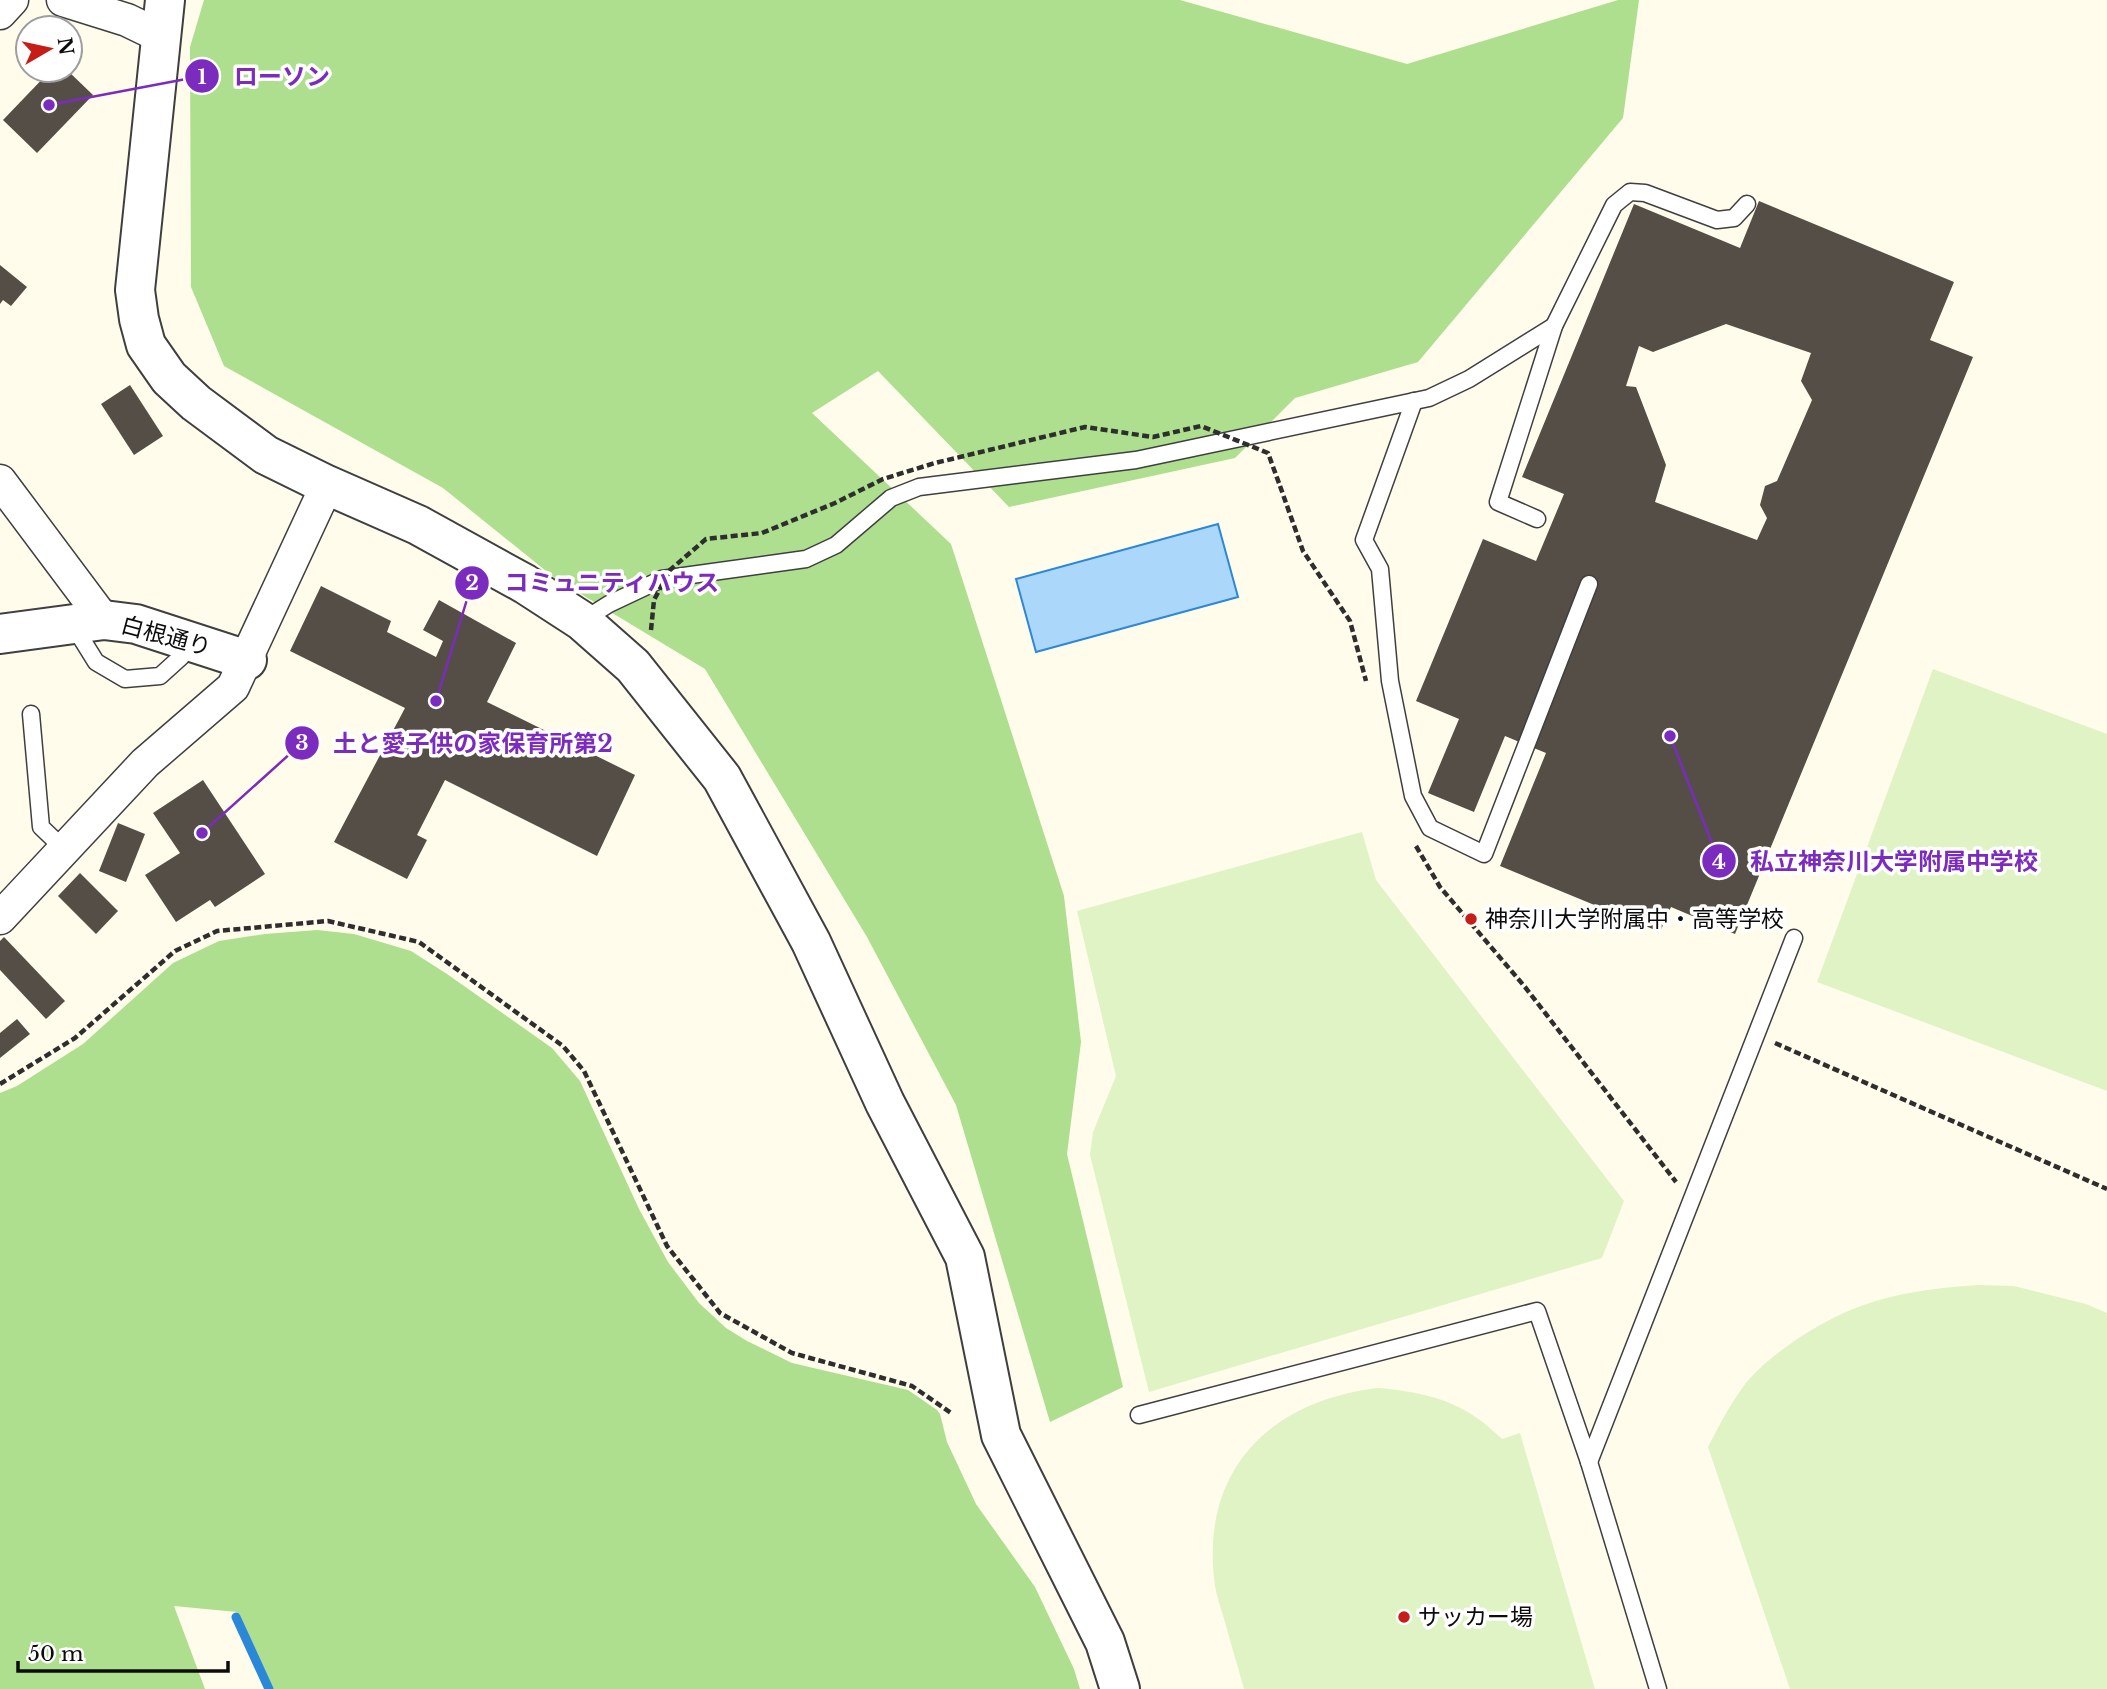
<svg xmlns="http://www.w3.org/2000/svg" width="2107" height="1689" viewBox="0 0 2107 1689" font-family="'Libre Baskerville','Noto Sans JP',serif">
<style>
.forest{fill:#addf8f}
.pitch{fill:#dff3c4}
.water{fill:#abd7fb;stroke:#2b87d8;stroke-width:2}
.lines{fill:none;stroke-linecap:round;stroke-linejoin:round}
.stream{stroke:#2b87d8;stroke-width:9}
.building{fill:#554e47;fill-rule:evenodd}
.service-casing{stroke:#3f3f3f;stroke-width:19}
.minor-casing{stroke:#3f3f3f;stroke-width:35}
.tertiary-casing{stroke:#3f3f3f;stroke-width:42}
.path{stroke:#2e2e2e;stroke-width:4.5;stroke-dasharray:7 3.5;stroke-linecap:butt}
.service{stroke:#fff;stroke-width:16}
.minor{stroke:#fff;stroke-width:32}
.tertiary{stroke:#fff;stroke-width:38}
.path-bridge{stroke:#2e2e2e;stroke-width:4.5;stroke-dasharray:7 3.5;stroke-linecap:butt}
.poi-dot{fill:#c71d19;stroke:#fff;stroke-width:2.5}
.labels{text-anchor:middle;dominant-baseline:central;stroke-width:7;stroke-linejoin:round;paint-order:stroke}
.street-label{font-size:23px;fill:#0c0c0c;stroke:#fff}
.poi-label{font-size:23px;fill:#0c0c0c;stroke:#fff;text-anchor:start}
.leader{fill:none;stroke:#7b2cbf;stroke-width:2.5}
.callout-dot{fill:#7b2cbf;stroke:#fff;stroke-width:2.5}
.mark-label{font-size:21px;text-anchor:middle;font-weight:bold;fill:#fff}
.callout-label{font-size:24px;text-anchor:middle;font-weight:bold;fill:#7b2cbf;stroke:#fff;stroke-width:7;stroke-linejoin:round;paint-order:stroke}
</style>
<rect width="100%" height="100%" fill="#fffceb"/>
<g class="forest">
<polygon points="204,0 1180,0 1407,64 1618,0 1639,0 1623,118 1418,362 1295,398 1235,458 1009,507 878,371 812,413 951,544 1064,896 1081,1042 1067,1154 1123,1387 1050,1422 956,1105 867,937 705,669 556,579 443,488 224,366 191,287 190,47"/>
<polygon points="317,930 354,934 411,951 447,974 552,1048 580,1081 639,1209 668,1262 699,1303 726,1328 747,1341 792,1363 908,1390 937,1410 940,1414 947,1442 976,1504 1035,1587 1074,1669 1080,1689 272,1689 237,1612 174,1606 205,1689 0,1689 0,1093 17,1086 83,1044 173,963 219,941 265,934"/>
</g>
<g class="pitch">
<polygon points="1933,669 2107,734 2107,1091 1817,982"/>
<polygon points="1362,832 1376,880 1624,1201 1602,1258 1149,1392 1090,1155 1093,1132 1116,1076 1077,911"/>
<path d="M1977,1285L2014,1286L2086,1304L2107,1313V1689H1790L1708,1447C1719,1426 1729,1406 1743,1387C1768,1354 1822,1320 1861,1306C1898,1292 1938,1288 1977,1285Z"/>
<path d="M1378,1388C1412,1391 1448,1397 1477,1418C1486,1424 1494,1432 1502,1439L1520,1433L1595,1689H1244C1238,1667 1231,1645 1225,1622C1222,1611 1217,1598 1215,1586C1199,1472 1268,1401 1378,1388Z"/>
</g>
<polygon class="water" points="1218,524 1238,597 1036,652 1016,579"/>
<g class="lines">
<polyline class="stream" points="236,1617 269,1689"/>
</g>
<g class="building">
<polygon points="51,70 67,70 93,95 37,153 3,120"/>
<path d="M1759,201L1954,282L1930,340L1973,357L1735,934L1671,907L1660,932L1500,866L1546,753L1505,736L1474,812L1428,793L1459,719L1416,701L1483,539L1536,561L1564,494L1522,477L1634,204L1740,248ZM1726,324L1811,353L1801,381L1812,400L1777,481L1765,486L1760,505L1767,518L1757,540L1655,502L1666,465L1636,387L1626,386L1639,346L1653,352Z"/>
<polygon points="0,265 27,287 11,306 3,300 0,304"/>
<polygon points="130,385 163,436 134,455 101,404"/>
<polygon points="321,586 391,621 387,632 436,657 443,641 423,630 439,600 516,643 487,702 635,775 597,856 445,780 417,835 427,840 407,879 334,842 405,708 290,651"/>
<polygon points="203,780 265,874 215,907 210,900 176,922 145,875 180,853 153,813"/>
<polygon points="118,823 145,834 126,882 99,871"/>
<polygon points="80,873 118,911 96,934 58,896"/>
<polygon points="4,937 65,1001 46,1019 0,970 0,941"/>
<polygon points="17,1019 30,1034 0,1058 0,1033"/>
</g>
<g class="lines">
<g class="service-casing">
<g id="service">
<polyline points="1414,401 1364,540 1380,569 1390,681 1413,796 1430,828 1484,854 1589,584"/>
<polyline points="1537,519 1498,502 1554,326 1614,205 1630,192 1645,193 1717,220 1734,218 1747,204"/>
<polyline points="582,621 609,604 662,579 806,559 836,545 891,498 919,487 1136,460 1429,398 1469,379 1554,326"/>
<polyline points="73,625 96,662 125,679 160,676 181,657 190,641"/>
<polyline points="31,714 41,827 64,849"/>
<polyline points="1139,1415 1537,1311 1589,1462 1658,1689"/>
<polyline points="1589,1462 1794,938"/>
</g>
</g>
<g class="minor-casing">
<g id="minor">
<polyline points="63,0 127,20 162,37"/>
<polyline points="0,13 12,0"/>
<polyline points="0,481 104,620"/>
<polyline points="0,918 145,763 233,687 327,485"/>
</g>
</g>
<g class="tertiary-casing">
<g id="tertiary">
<polyline points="165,0 135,290 139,319 146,345 169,378 196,403 266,455 327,485 418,525 525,584 582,621 633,666 722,778 811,942 885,1103 965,1257 1001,1435 1105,1642 1120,1689"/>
<polyline points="0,634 104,620 136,624 247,660"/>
</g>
</g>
<g class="path">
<polyline points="1280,486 1303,551 1350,621 1366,681"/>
<polyline points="1416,846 1440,887 1525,987 1676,1182"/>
<polyline points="1775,1043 2107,1189"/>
<polyline points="0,1084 75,1038 175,951 217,931 328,921 419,942 563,1046 584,1071 667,1246 720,1313 792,1353 912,1386 951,1413"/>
</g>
<use href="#service" class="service"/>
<use href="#minor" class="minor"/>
<use href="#tertiary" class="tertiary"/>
<polyline class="path-bridge" points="651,630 654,600 670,570 706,539 762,533 835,503 883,479 935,463 1085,427 1153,437 1201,426 1268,453 1280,486"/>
</g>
<g class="poi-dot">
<circle cx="1471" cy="919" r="7"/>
<circle cx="1404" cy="1617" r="7"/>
</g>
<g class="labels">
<g class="street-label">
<text transform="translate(166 636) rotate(15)">白根通り</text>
</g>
<g class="poi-label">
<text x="1485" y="919">神奈川大学附属中・高等学校</text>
<text x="1418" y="1617">サッカー場</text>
</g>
</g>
<path class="leader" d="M49 105L202 76M436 701L472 583M202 833L302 743M1670 736L1719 861"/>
<g class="callout-dot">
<circle cx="49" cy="105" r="7"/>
<circle cx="436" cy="701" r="7"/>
<circle cx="202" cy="833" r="7"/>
<circle cx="1670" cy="736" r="7"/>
<circle cx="202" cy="76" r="18"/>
<circle cx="472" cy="583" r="18"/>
<circle cx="302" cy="743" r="18"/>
<circle cx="1719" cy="861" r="18"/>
</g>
<g class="mark-label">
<text x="202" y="84">1</text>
<text x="472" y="590">2</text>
<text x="302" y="750">3</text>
<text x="1719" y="869">4</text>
</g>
<g class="callout-label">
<text x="282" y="85">ローソン</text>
<text x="612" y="591">コミュニティハウス</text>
<text x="473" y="752">土と愛子供の家保育所第2</text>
<text x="1894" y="870">私立神奈川大学附属中学校</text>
</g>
<g transform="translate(49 49) rotate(81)"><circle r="33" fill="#ffffff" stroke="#9e9e9e" stroke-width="2"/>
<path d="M0-5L12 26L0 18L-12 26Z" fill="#c71d19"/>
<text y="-10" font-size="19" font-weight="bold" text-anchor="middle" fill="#0c0c0c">N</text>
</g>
<path d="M18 1661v10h210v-10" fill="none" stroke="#0c0c0c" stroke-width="3.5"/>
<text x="28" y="1661" font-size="21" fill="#0c0c0c" stroke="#ffffff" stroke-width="5" paint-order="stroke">50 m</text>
</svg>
